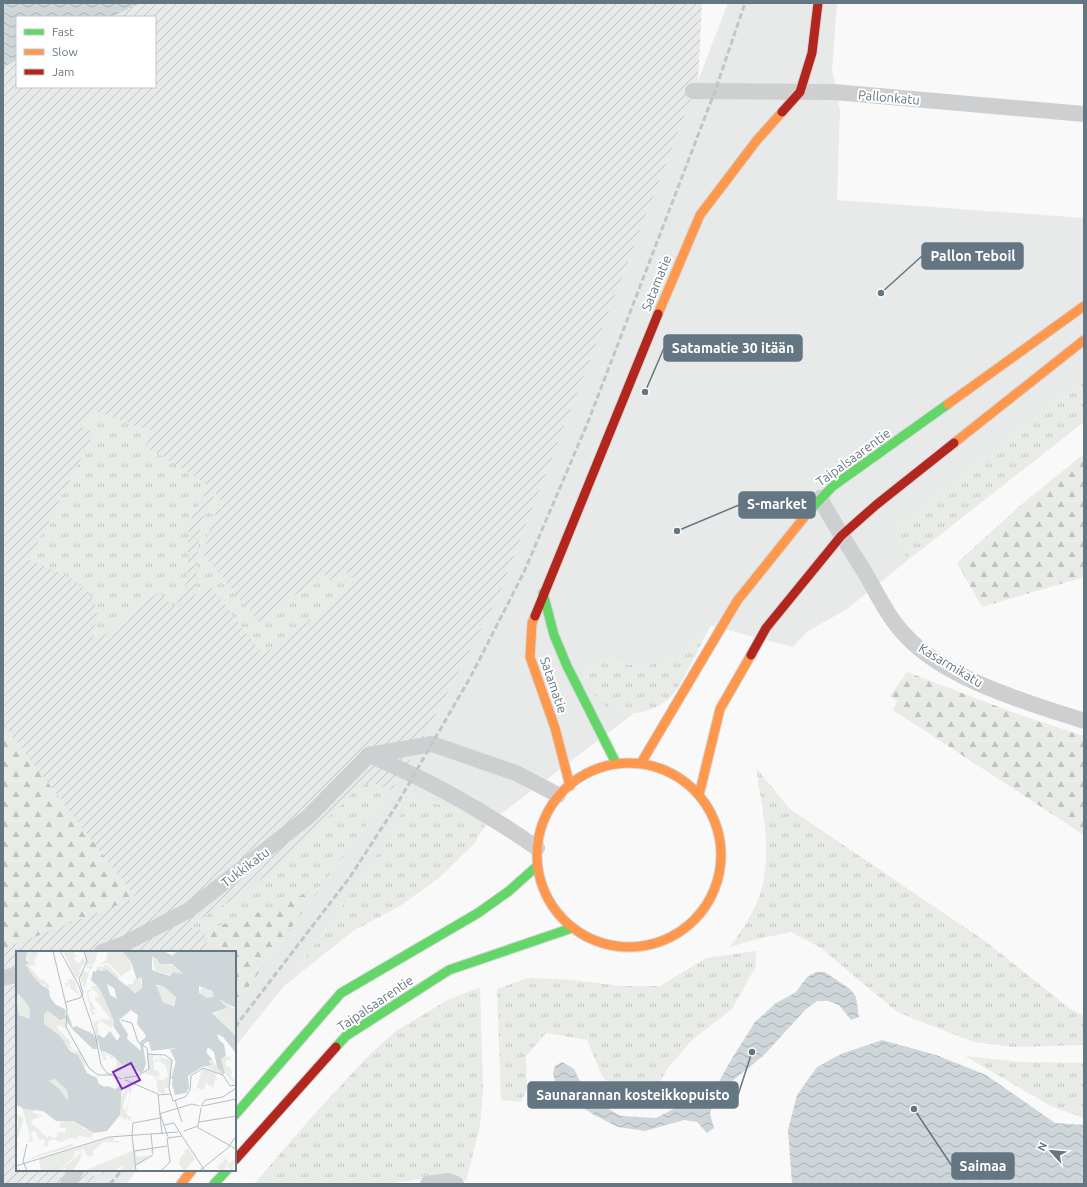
<svg xmlns="http://www.w3.org/2000/svg" width="1087" height="1187" viewBox="0 0 1087 1187" font-family="Ubuntu,sans-serif">
<style>
.built{fill:#e8e9e9}
.industrial{fill:url(#industrial-furrows)}
.grass{fill:url(#grass-tufts)}
.forest{fill:url(#forest-firs)}
.water{fill:url(#water-waves)}
.lines{fill:none;stroke-linecap:round;stroke-linejoin:round}
.fast-casing{stroke:#d5d6d7;stroke-width:11}
.slow-casing{stroke:#d5d6d7;stroke-width:11}
.jam-casing{stroke:#d5d6d7;stroke-width:11}
.street{stroke:#cecfd0;stroke-width:16}
.fast{stroke:#63d668;stroke-width:9}
.slow{stroke:#ff974d;stroke-width:9}
.jam{stroke:#b3261e;stroke-width:9}
.rail{stroke:#c3c5c6;stroke-width:3;stroke-dasharray:6 3;stroke-linecap:butt}
.labels{text-anchor:middle;dominant-baseline:central;stroke-width:4;stroke-linejoin:round;paint-order:stroke}
.street-label{font-size:13px;fill:#657683;stroke:#fff}
.inset-river{fill:none;stroke:#ced6d9;stroke-width:2}
.inset-road{fill:none;stroke:#b5bdc3;stroke-width:1}
.view{fill:#7b2cbf;fill-opacity:0.15;stroke:#7b2cbf;stroke-width:2}
.inset-edge{fill:none;stroke:#657683;stroke-width:2}
.leader{fill:none;stroke:#657683;stroke-width:1.5}
.callout-dot{fill:#657683;stroke:#fff;stroke-width:1.5}
.callout{fill:#657683;stroke:#657683;stroke-width:1.5}
.callout-label{font-size:14px;text-anchor:middle;font-weight:bold;fill:#fff}
</style>
<defs>
<pattern id="industrial-furrows" width="10" height="10" patternUnits="userSpaceOnUse"><rect width="10" height="10" fill="#e8e9e9"/><path d="M-1 1l2-2M0 10L10 0M9 11l2-2" fill="none" stroke="#c0c1c2"/></pattern>
<pattern id="grass-tufts" width="24" height="20" patternUnits="userSpaceOnUse"><rect width="24" height="20" fill="#e8ebe6"/><path d="M3 7l-1-3M5 7V3M7 7l1-3M15 17l-1-3M17 17v-4M19 17l1-3" fill="none" stroke="#c0c3c0"/></pattern>
<pattern id="forest-firs" width="22" height="20" patternUnits="userSpaceOnUse"><rect width="22" height="20" fill="#e8ebe6"/><path d="M5 1l3.5 6h-7zM16 11l3.5 6h-7z" fill="#c0c3c0"/></pattern>
<pattern id="water-waves" width="16" height="10" patternUnits="userSpaceOnUse"><rect width="16" height="10" fill="#ced6d9"/><path d="M0 5q4-4 8 0t8 0" fill="none" stroke="#abb2b5"/></pattern>
</defs>
<rect width="100%" height="100%" fill="#f9f9f9"/>
<g class="built">
<polygon points="728,3 837,3 832,70 840,111 837,200 1084,218 1084,378 892,530 908,560 847,609 808,631 793,647 705,624 692,643 673,655 651,665 630,665 606,659 582,667 587,682 612,709 633,714 485,826 460,812 411,795 396,826 354,891 284,986 235,1047 235,1006 392,790 429,728 498,597"/>
<polygon points="106,1170 137,1170 126,1184 94,1184"/>
</g>
<polygon class="industrial" points="141,3 702,3 698,81 498,597 429,728 392,790 235,1006 235,952 17,952 17,1170 106,1170 94,1184 3,1184 3,74 6,66 17,60 17,87 155,87 155,17 111,17"/>
<g class="grass">
<polygon points="1084,378 1084,422 908,560 892,530"/>
<path d="M97,412L150,430L146,447L196,477L209,487C204,497 191,515 189,526C186,551 193,587 174,607L159,592L97,641L92,635C94,629 98,617 97,611C90,580 55,571 29,560L94,433L82,427Z"/>
<polygon points="215,493 221,498 208,535 204,555 259,622 323,574 335,583 344,570 354,579 341,597 263,655 209,584 195,597 200,525"/>
<path d="M705,624L711,625C700,645 687,675 674,693C656,716 615,722 596,697C589,689 585,677 581,667L606,659L629,665H651L673,655L692,643Z"/>
<path d="M756,768L790,809L985,941L1069,1008L1084,1016V1045L1013,1047L974,1042L919,1021L896,1011L821,948L791,932L753,940L730,947C742,929 757,909 762,887C772,848 762,807 756,768Z"/>
<polygon points="372,783 392,790 322,885 286,903 204,931 187,927 247,891 297,849 358,788"/>
<path d="M411,795L460,812L485,826L473,845L440,877L400,906L353,931L284,986C329,925 377,864 411,795Z"/>
<polygon points="756,951 756,966 732,1009 691,1041 667,1069 653,1095 620,1094 602,1076 587,1040 546,1033 526,1056 527,1088 521,1102 501,1100 497,989 528,978 573,980 621,986 660,986 706,958"/>
<polygon points="480,987 483,1091 480,1126 466,1181 448,1175 387,1184 254,1184 310,1119 365,1059 396,1031 448,1000"/>
<polygon points="965,1056 1022,1062 1084,1063 1084,1118 1051,1106"/>
</g>
<g class="forest">
<polygon points="1084,454 1084,577 982,607 957,563 1023,503"/>
<polygon points="907,672 1020,715 1084,736 1084,835 893,710 897,701 890,696"/>
<polygon points="3,724 136,898 3,949"/>
<polygon points="322,885 235,1006 235,952 209,952 204,931 286,903"/>
<polygon points="91,1170 106,1170 97,1181"/>
</g>
<g class="water">
<polygon points="3,3 141,3 111,17 17,17 17,60 6,66 3,73"/>
<polygon points="816,972 825,972 850,989 856,997 859,1017 851,1020 839,1005 828,1001 817,1001 805,1010 764,1055 731,1082 713,1103 710,1114 714,1128 707,1133 697,1122 684,1120 645,1131 618,1127 594,1115 570,1099 556,1084 553,1074 555,1066 562,1062 574,1069 587,1096 594,1101 621,1116 656,1118 716,1087 731,1060 755,1022 776,1003 796,992 807,977"/>
<polygon points="882,1040 936,1055 986,1075 1055,1123 1084,1125 1084,1184 792,1184 788,1130 797,1095 817,1067 841,1054"/>
</g>
<g class="lines">
<g class="fast-casing">
<g id="fast">
<polyline points="810,510 833,486 948,404"/>
<polyline points="543,593 554,635 567,666 616,763"/>
<polyline points="336,1047 346,1036 449,970 572,928"/>
<polyline points="235,1115 341,993 478,913 509,891 537,866"/>
<polyline points="214,1184 227,1170"/>
</g>
</g>
<g class="slow-casing">
<g id="slow">
<polyline points="658,314 700,215 757,140 782,112"/>
<polyline points="948,404 1084,306"/>
<polyline points="954,443 1084,340"/>
<polyline points="535,616 532,623 530,657 555,728 570,786"/>
<polyline points="641,763 737,601 810,510"/>
<circle cx="629" cy="855" r="92"/>
<polyline points="699,795 720,709 751,655"/>
<polyline points="181,1184 192,1170"/>
</g>
</g>
<g class="jam-casing">
<g id="jam">
<polyline points="782,112 800,92 812,53 818,3"/>
<polyline points="535,616 658,314"/>
<polyline points="751,655 766,628 841,536 876,505 954,443"/>
<polyline points="235,1160 336,1047"/>
</g>
</g>
<g class="street">
<polyline points="693,91 834,92 1084,114"/>
<path d="M820,498C833,523 849,547 864,571C877,593 887,616 905,635C946,680 1027,702 1084,721"/>
<path d="M369,755C429,780 484,811 537,848"/>
<polyline points="102,952 122,945 189,910 308,817 369,755 432,744 516,773 558,795"/>
<polyline points="3,978 17,975"/>
<polyline points="68,1184 76,1170"/>
<polyline points="428,1184 449,1181 456,1184"/>
</g>
<use href="#fast" class="fast"/>
<use href="#slow" class="slow"/>
<use href="#jam" class="jam"/>
<g class="rail">
<polyline points="235,1027 350,877 396,806 471,676 524,572 588,422 715,91 745,3"/>
<polyline points="110,1184 122,1170"/>
</g>
</g>
<g class="labels">
<g class="street-label">
<text transform="translate(889 97) rotate(5)">Pallonkatu</text>
<text transform="translate(656 283) rotate(-68)">Satamatie</text>
<text transform="translate(853 457) rotate(-36)">Taipalsaarentie</text>
<text transform="translate(951 665) rotate(31)">Kasarmikatu</text>
<text transform="translate(554 685) rotate(71)">Satamatie</text>
<text transform="translate(245 867) rotate(-37)">Tukkikatu</text>
<text transform="translate(375 1003) rotate(-34)">Taipalsaarentie</text>
</g>
</g>
<g transform="translate(16 951)">
<rect width="220" height="220" fill="#f9f9f9"/>
<path d="M140,103L137,106L139,120L142,119L144,124L140,127L142,132L138,125L128,122L133,119L131,104ZM143,106L156,109L153,137H149V131L146,130L152,125L150,115L144,110L138,111L140,107L142,110L144,109ZM134,198L120,201L121,206L135,204L123,213H120L119,207L120,220H99L107,218L106,215L97,220H68L116,200L136,198V203ZM214,204L211,207L212,213L220,207L216,220L209,213L212,220L209,216L207,220L201,217L197,220L201,217L204,218L201,216Z" fill="#e8ebe6"/>
<path d="M11,0H23L18,10L20,14L13,15L25,29L28,28L34,36L31,38L28,37L30,34L24,33L12,19ZM47,0H60L58,4L62,5L57,7L63,13L67,6L69,11L62,21L65,20L62,27L60,28ZM68,0H82L78,13L70,14ZM95,0H106L115,12V19L105,25L93,12L83,13L90,10L91,2ZM136,5L141,8L144,13L156,14L167,23L157,21L154,24L139,20ZM78,14L73,21L69,37L64,27L67,19L71,22L74,19L70,15ZM88,14H92L104,27L101,28L90,19L86,20L80,17L83,15L87,17ZM124,25L126,36L121,41L115,40L110,36L111,33H117L118,27L122,29ZM52,28L58,29L64,45L54,37V33L50,37L49,32L53,31ZM80,35L84,38L98,70L95,77L82,68L94,69L89,60L85,59L87,57L79,48L80,45L83,48L82,43L74,36ZM139,35H147L160,46L157,54L148,51ZM186,37L193,39L198,44L191,47L183,41ZM74,38L75,40L72,41L73,48L80,58L75,60L80,61L76,65L78,71L82,69L84,72L81,73L83,82L80,84L71,43V41ZM3,43L13,55L14,68L3,64L0,44ZM203,48L212,52L216,57H220V85L198,63L211,57ZM32,60L44,68L49,66L51,78L43,74L40,76L55,91L57,89L52,80L57,90L53,93L58,100H64L71,114L68,115L63,106L28,73V63ZM84,98L91,104L98,105L104,110L106,114L103,121L100,119L101,110L98,106L95,108L94,105H90L85,100L91,108L88,109ZM207,105L215,106V112L213,108L209,112L211,116H214L216,122L214,124L219,130L215,129L209,122L205,108ZM186,118H193L201,123L200,126L197,137L190,131L188,139L181,137L179,143ZM38,128L45,131L51,139L52,150L33,130ZM112,131L116,140L114,143L112,138L107,155L109,161L115,143L110,163L116,167L112,170V166L110,169L104,165L103,153ZM5,154L18,159L17,162L25,164L28,167L21,164L23,167L17,168L15,172L33,188L32,185L39,187L42,185L40,182L48,181L45,191L37,188L32,191V195H28L29,189L25,188L24,190L22,185L19,184L21,183L19,180L15,181L17,191L10,190L14,188V184ZM0,162L7,167V171L1,189L3,193L0,196L2,170ZM45,171L75,180L77,182L75,187L62,185L64,180L43,176ZM93,187H101L97,188L98,191L102,189L104,192L87,191L76,201L78,204L72,206L66,196L65,201L59,200L57,207L42,220H25L23,208ZM56,193L58,195L8,210L22,204ZM66,201L64,209L57,220H50L49,217L43,220Z" fill="#e8ebe6"/>
<path d="M172,197L179,208L168,220L163,212L165,205L169,202L168,200Z" fill="#e8ebe6"/>
<path d="M190,101L207,123L210,121L207,124L189,115L196,114ZM140,128L148,130L149,144L142,141ZM54,169L66,176L61,188L55,187L45,191L50,178L44,171Z" fill="#e8ebe6"/>
<path d="M0,0H11L10,9L13,13H10L14,21L24,33L33,39L34,46L39,53L50,59L49,65L52,63L57,77L60,75L77,83L80,88L81,83L88,87L94,80L101,90L104,85L97,75L98,70L84,38L75,29L77,20L80,21L81,18L85,20L91,19L119,42L126,37V28L124,26L121,29L115,11L106,0H148L157,5V2L161,3L158,0H220V57L203,48L211,57L196,62L220,85V102L207,86L201,83L203,89L208,93L210,104L205,108L209,122L207,123L201,116L198,101L192,96L190,101L196,108L193,110L196,114L186,116L172,125L173,137L170,142L159,144L156,133L160,111L154,99L160,97L135,100L133,91H130L127,94L130,113L127,121L124,122L114,113L106,114L98,105L84,99L82,89L81,98H77L57,79L52,72V74L50,67L44,69L32,60L28,63V73L44,85L54,100L62,104L71,122L81,127L83,133L89,136L92,135L99,138L106,133L104,164L91,180L78,182L57,170H40L27,160L9,158L0,154ZM136,5L141,8L144,13H156L167,23L157,21L154,25L138,20L136,18ZM91,33L98,37L101,48L94,44ZM140,34L147,35L160,46L158,55L147,51ZM183,35L196,40L198,45L191,47L183,42ZM3,43L13,55L14,68L3,64L0,44ZM115,59L122,64L121,73L129,83L130,86L124,91L125,100L111,88L112,83L103,69ZM39,128L51,139L52,150L43,138L33,130Z" fill="#ced6d9" fill-rule="evenodd"/>
<path class="inset-river" d="M156,128L164,99L192,54L207,40L220,47"/>
<path class="inset-road" d="M37,0L51,58L50,76L73,117L82,124H96M44,0L63,35L79,83L85,114L91,122L106,128M50,51L64,47L67,42L63,28L71,10L68,0M105,69L116,72L122,91L131,97L133,118L121,125L108,127M132,103L149,104L156,109L153,137L157,150L169,146L174,139L175,125L187,117L207,124L214,135L220,134M109,129L142,143L146,183M142,144L155,143M159,149L166,171M185,155L189,149L207,146L220,137M186,155L220,148M143,163L176,153L183,155M144,163L152,186M183,171L220,165M148,174L158,172L166,185M181,176L220,198M168,180L182,175L185,157M135,183L137,203M116,184L117,172L144,167M116,184L120,220M152,187L166,185L189,220M118,200L151,195M120,214L137,204M0,215L93,186L162,181M11,220L7,210L11,193M145,220L154,211L151,187M183,220L212,197L220,185"/>
<path class="view" d="M115,112L124,129L106,138L97,121Z"/>
<rect width="220" height="220" class="inset-edge"/>
</g>
<path class="leader" d="M881 293L922 256M645 392L664 348M677 531L739 505M752 1052L738 1095M914 1109L952 1166"/>
<g class="callout-dot">
<circle cx="881" cy="293" r="4"/>
<circle cx="645" cy="392" r="4"/>
<circle cx="677" cy="531" r="4"/>
<circle cx="752" cy="1052" r="4"/>
<circle cx="914" cy="1109" r="4"/>
</g>
<g class="callout">
<rect x="922" y="243" width="101" height="26" rx="4"/>
<rect x="664" y="335" width="138" height="26" rx="4"/>
<rect x="739" y="492" width="76" height="26" rx="4"/>
<rect x="528" y="1082" width="210" height="26" rx="4"/>
<rect x="952" y="1153" width="62" height="26" rx="4"/>
</g>
<g class="callout-label">
<text x="973" y="261">Pallon Teboil</text>
<text x="733" y="353">Satamatie 30 itään</text>
<text x="777" y="509">S-market</text>
<text x="633" y="1100">Saunarannan kosteikkopuisto</text>
<text x="983" y="1171">Saimaa</text>
</g>
<rect width="1087" height="1187" fill="none" stroke="#657683" stroke-width="8"/>
<rect x="16" y="16" width="140" height="72" fill="#ffffff" stroke="#c1c8cd"/>
<rect x="24" y="29" width="20" height="6" fill="#63d668" stroke="#c1c8cd"/>
<text x="52" y="36" font-size="12" fill="#657683">Fast</text>
<rect x="24" y="49" width="20" height="6" fill="#ff974d" stroke="#c1c8cd"/>
<text x="52" y="56" font-size="12" fill="#657683">Slow</text>
<rect x="24" y="69" width="20" height="6" fill="#b3261e" stroke="#c1c8cd"/>
<text x="52" y="76" font-size="12" fill="#657683">Jam</text>
<g transform="translate(1051 1151) rotate(297)" stroke="#ffffff" stroke-width="3" paint-order="stroke">
<path d="M0-3L7 15L0 10L-7 15Z" fill="#657683"/>
<text y="-6" font-size="11" font-weight="bold" text-anchor="middle" fill="#657683">N</text>
</g>
</svg>
